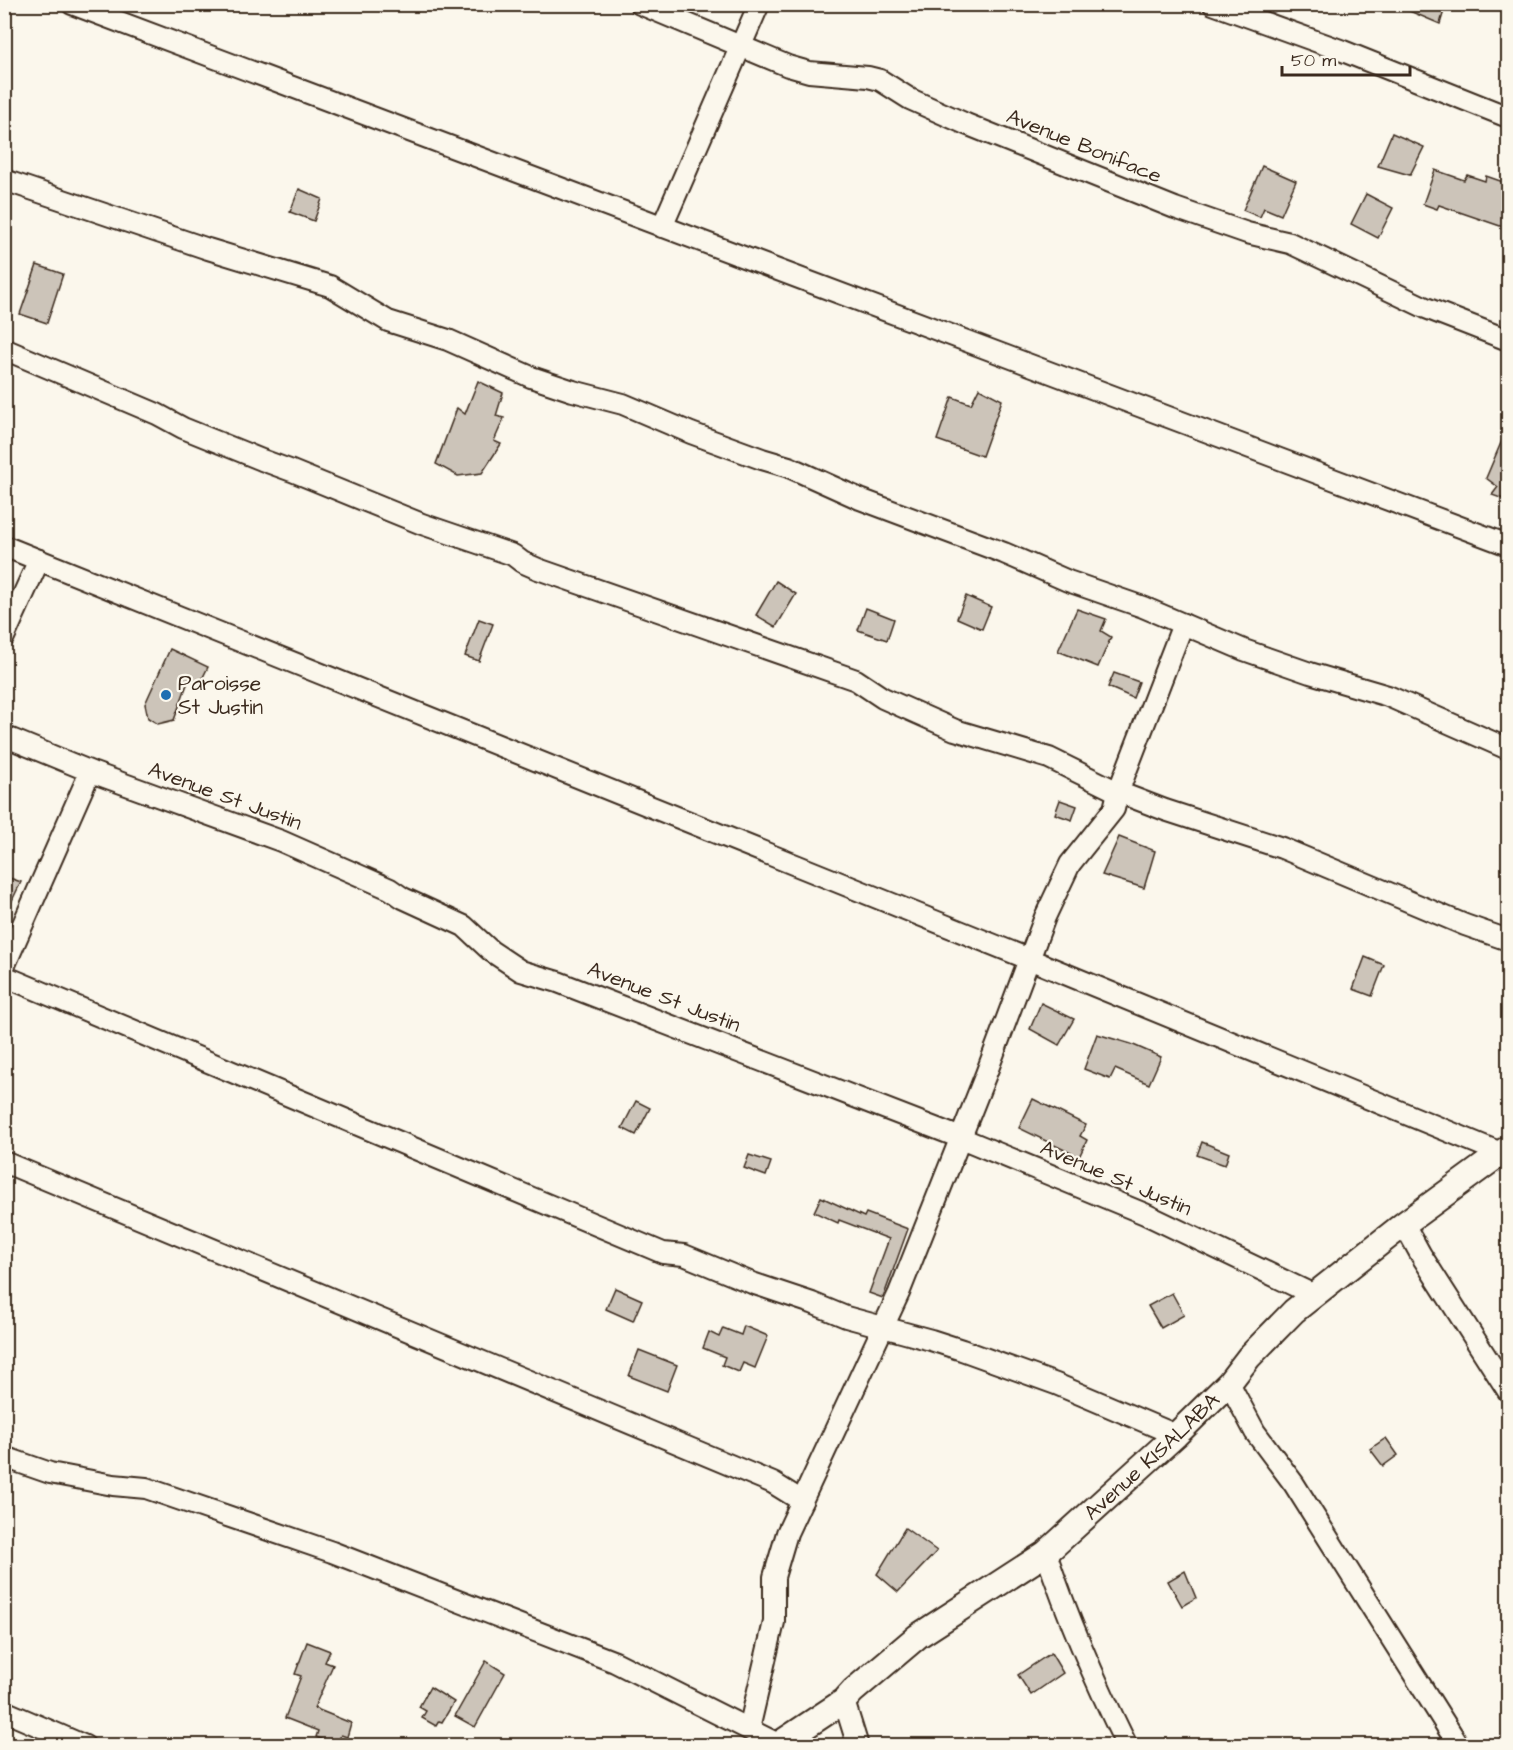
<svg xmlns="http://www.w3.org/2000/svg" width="1513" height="1750" viewBox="0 0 1513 1750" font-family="'Architects Daughter',sans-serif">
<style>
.building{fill:#ccc4b9;stroke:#3b2a1e;stroke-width:1.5}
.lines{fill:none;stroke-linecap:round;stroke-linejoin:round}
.minor-casing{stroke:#3b2a1e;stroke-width:24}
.tertiary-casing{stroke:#3b2a1e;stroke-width:28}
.minor{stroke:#fbf7ec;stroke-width:20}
.tertiary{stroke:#fbf7ec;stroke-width:24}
.poi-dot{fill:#1f6fb2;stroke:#fbf7ec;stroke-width:2}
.labels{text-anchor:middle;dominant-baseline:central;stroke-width:4.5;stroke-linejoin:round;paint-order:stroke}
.street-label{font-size:21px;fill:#3b2a1e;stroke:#fbf7ec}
.poi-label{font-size:21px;fill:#3b2a1e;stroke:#fbf7ec;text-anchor:start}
</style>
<rect width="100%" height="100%" fill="#fbf7ec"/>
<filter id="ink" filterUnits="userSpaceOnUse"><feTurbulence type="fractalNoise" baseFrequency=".0167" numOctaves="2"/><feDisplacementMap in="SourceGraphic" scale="12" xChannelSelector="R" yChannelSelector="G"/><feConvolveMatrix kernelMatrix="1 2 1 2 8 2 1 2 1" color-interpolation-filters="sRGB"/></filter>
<g filter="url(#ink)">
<g class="building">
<polygon points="1393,4 1446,4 1440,24"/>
<polygon points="1392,133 1424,147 1410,175 1378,166"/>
<polygon points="1262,166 1296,181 1281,215 1264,208 1260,217 1243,210"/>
<polygon points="1435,170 1464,180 1467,175 1485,181 1486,176 1509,184 1509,219 1506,228 1439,205 1437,209 1423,204"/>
<polygon points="299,189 322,199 314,221 290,212"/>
<polygon points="1366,194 1393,208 1378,238 1351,224"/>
<polygon points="37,265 63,274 47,323 20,314"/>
<polygon points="478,381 503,393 496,416 504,418 494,441 501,444 482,473 458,476 436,464 457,408 465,414"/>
<polygon points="979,388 1002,400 982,456 937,440 952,397 971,404"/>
<polygon points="1509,424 1509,501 1492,495 1498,487 1486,478"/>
<polygon points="776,581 796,594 776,627 756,615"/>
<polygon points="966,596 991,607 982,629 957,618"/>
<polygon points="866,608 894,619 887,640 858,630"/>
<polygon points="1077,609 1106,619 1101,631 1111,637 1098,667 1058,651"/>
<polygon points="479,619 493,624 479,661 465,656"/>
<polygon points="170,649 208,667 199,685 189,679 174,720 158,724 148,718 145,704"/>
<polygon points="1114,673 1139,682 1133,698 1108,687"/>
<polygon points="1060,800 1077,806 1072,820 1055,814"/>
<polygon points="1119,837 1155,851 1144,888 1102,875"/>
<polygon points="4,876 21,882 4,917"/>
<polygon points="1365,957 1384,965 1372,996 1353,989"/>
<polygon points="1041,1003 1074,1019 1059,1045 1030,1029"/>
<polygon points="1097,1034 1131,1044 1161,1057 1149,1084 1115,1069 1110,1079 1084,1069"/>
<polygon points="1033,1099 1086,1125 1080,1136 1087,1140 1079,1157 1019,1128"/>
<polygon points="636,1101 650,1108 636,1135 622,1128"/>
<polygon points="1202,1142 1229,1153 1225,1165 1197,1155"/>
<polygon points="749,1155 771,1162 766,1176 744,1168"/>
<polygon points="821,1197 864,1217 866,1213 908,1229 883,1298 869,1293 889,1239 839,1220 838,1223 814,1212"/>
<polygon points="615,1288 642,1300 633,1321 606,1309"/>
<polygon points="1172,1293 1184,1315 1161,1328 1148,1306"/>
<polygon points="744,1326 768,1336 755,1368 743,1363 739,1372 722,1365 725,1357 703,1348 709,1332 719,1337 723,1328 741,1335"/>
<polygon points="639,1350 677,1365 667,1391 629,1376"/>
<polygon points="1386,1438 1398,1455 1383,1466 1370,1449"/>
<polygon points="905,1528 937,1551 898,1592 877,1574"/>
<polygon points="1185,1571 1196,1598 1182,1606 1168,1581"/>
<polygon points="307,1642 330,1651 325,1662 333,1665 314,1708 351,1723 347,1737 341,1735 336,1746 318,1746 321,1739 316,1737 318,1731 285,1718 301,1676 295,1674"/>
<polygon points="1051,1653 1063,1673 1031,1695 1018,1675"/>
<polygon points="486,1661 505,1673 475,1727 455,1716"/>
<polygon points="430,1687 454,1702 442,1722 439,1721 436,1726 422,1718 426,1711 419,1707"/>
</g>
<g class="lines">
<g class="minor-casing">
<g id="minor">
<polyline points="72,4 1508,545"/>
<polyline points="640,4 788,66 809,72 868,77 880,80 910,99 966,124 1175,208 1247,233 1290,243 1426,308 1508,340"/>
<polyline points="1213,4 1343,51 1508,117"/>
<polyline points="4,180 208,249 330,286 388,321 448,340 531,377 573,391 623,404 691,433 762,459 789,467 860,499 1004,553 1068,581 1143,607 1244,650 1310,673 1388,696 1508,749"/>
<polyline points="662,227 759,4"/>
<polyline points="4,349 157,414 183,428 262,460 292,471 422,524 513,555 522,562 538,569 856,680 883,698 955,730 1049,758 1118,792 1165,810 1282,848 1465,925 1508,940"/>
<polyline points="4,546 1029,959 1501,1153"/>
<polyline points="4,637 39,560"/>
<polyline points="4,736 94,773 281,841 390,889 403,898 464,926 491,951 521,971 558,982 961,1138 1145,1214 1314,1295"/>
<polyline points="4,967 90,772"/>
<polyline points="4,976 663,1253 684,1255 752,1283 812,1303 846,1317 931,1340 962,1350 1056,1384 1176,1435"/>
<polyline points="4,1162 773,1483 802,1501"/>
<polyline points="1404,1224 1421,1255 1508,1391"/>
<polyline points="1229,1383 1255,1432 1294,1484 1459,1746"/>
<polyline points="4,1457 50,1473 113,1485 146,1488 332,1552 615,1662 778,1744"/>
<path d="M1046,1553C1068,1619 1096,1683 1127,1746"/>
<polyline points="844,1701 858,1746"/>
<polyline points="4,1711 85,1746"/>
<polyline points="749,1729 774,1622 774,1577 787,1533 899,1293 986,1074 1045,917 1070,864 1114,809 1118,792 1183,624"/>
</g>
</g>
<g class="tertiary-casing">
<g id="tertiary">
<path id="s1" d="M776,1746L844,1701L853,1691L918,1636L1046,1553L1176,1435L1229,1383L1249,1357L1294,1311L1404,1224L1508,1148"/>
</g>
</g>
<use href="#minor" class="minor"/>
<use href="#tertiary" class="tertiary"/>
</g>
</g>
<circle class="poi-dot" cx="166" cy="695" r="6"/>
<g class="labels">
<g class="street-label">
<text transform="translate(1084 146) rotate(22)">Avenue Boniface</text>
<text transform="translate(225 796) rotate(20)">Avenue St Justin</text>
<text transform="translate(664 997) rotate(21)">Avenue St Justin</text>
<text transform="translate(1116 1178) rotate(23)">Avenue St Justin</text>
<text stroke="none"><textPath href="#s1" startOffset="476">Avenue KISALABA</textPath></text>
</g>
<g class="poi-label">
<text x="178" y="683">Paroisse<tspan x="178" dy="24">St Justin</tspan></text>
</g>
</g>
<rect width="1513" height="1750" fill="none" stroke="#fbf7ec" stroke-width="24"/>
<rect x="12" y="12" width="1489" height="1726" fill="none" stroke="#3b2a1e" stroke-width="2" filter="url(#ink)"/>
<path d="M1282 66v9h128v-9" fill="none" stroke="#3b2a1e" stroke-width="3"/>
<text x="1291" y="66" font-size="18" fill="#3b2a1e" stroke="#fbf7ec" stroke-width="4.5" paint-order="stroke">50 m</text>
</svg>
